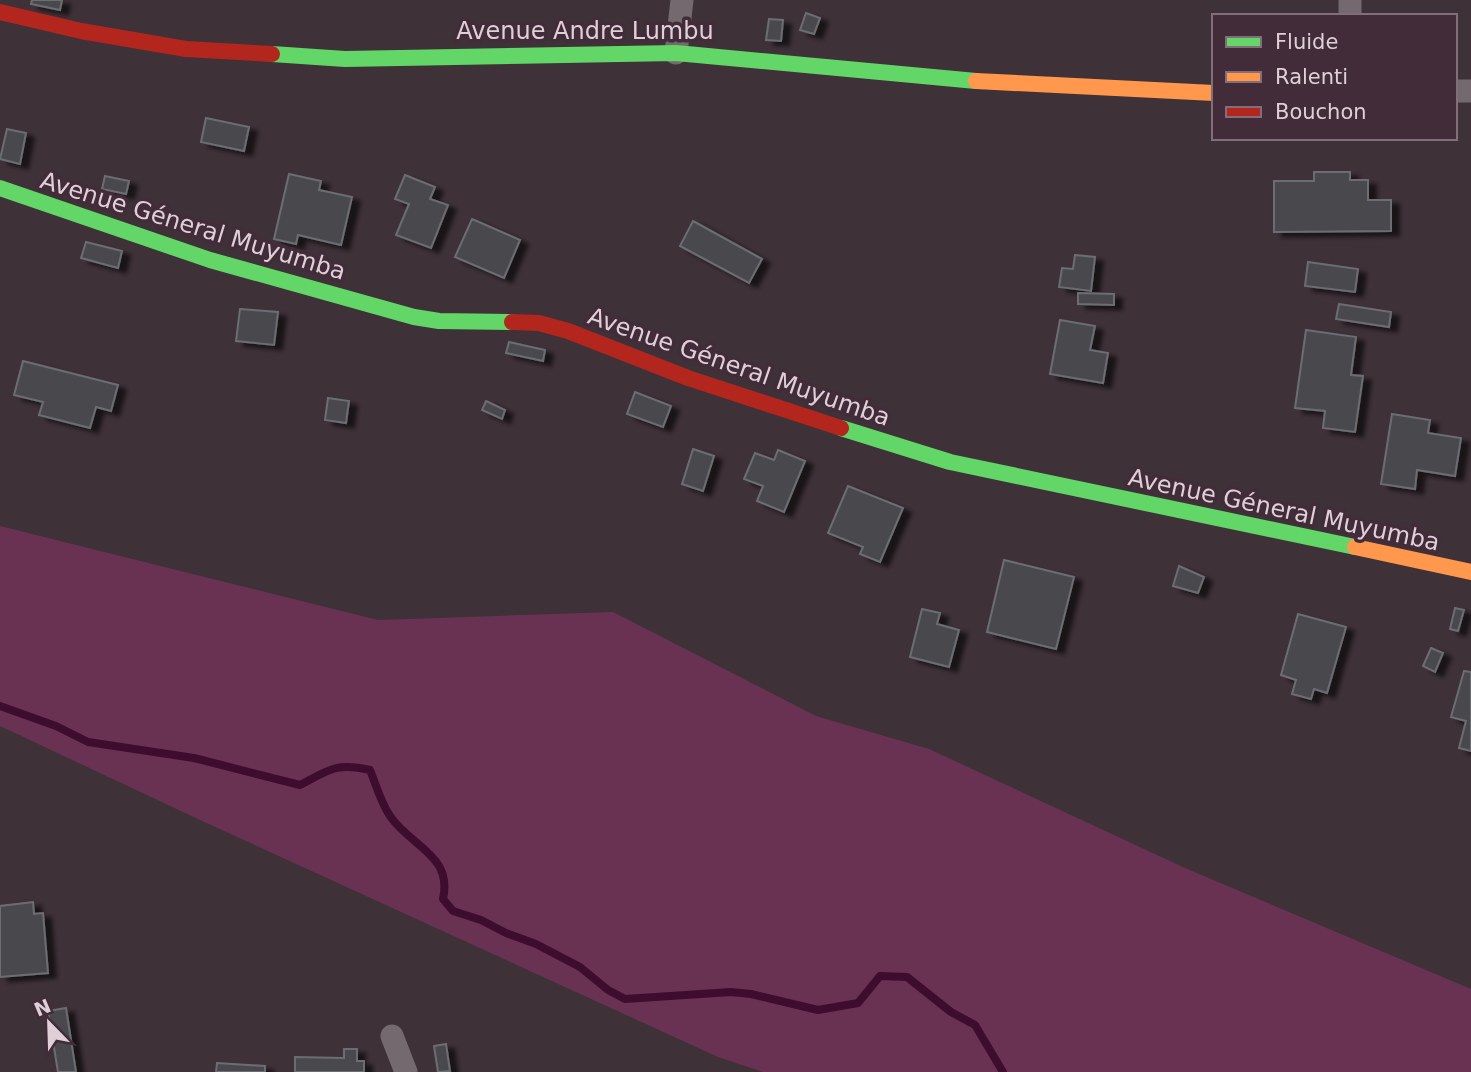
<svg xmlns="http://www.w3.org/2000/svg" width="1471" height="1072" viewBox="0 0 1471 1072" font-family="'DejaVu Sans',sans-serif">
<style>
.green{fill:#693253}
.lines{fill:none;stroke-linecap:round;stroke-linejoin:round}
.stream{stroke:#3e0d2d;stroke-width:8}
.building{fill:#48494e;stroke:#6c6d72;stroke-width:2;filter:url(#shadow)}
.street{stroke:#74696f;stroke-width:23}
.fast{stroke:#63d668;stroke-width:16}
.slow{stroke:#ff974d;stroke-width:16}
.jam{stroke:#b3261e;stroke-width:16}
.labels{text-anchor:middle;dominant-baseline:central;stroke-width:7;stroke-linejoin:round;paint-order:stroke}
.street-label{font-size:24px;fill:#dfd0d8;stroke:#432c39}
</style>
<defs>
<filter id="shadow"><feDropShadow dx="8" dy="4.5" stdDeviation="2" flood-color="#0009"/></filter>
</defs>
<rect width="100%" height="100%" fill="#3e3138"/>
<polygon class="green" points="0,526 378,620 613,612 816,716 929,749 1185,868 1471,989 1471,1072 763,1072 718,1057 200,820 0,726"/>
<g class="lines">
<path class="stream" d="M0,706L56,726L88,742L194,758L300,785C329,770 336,762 370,770C376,785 381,803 390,816C410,846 453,855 443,899L453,911L481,920L506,933L536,944L580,967L608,990L625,999L731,992L751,994L818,1010L858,1003L880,976L907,977L951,1012L975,1025L1003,1072"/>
</g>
<g class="building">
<polygon points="32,0 62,0 60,10 31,4"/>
<polygon points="806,13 820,18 814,34 800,30"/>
<polygon points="769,19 783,20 781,41 766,40"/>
<polygon points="206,118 249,127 244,151 201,142"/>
<polygon points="7,129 26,133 20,164 0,159"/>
<polygon points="1314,172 1350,172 1350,180 1368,180 1368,200 1391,200 1391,231 1274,232 1274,181 1314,181"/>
<polygon points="289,174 321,181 319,190 352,197 341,245 298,235 296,244 274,239"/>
<polygon points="405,175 435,187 430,199 448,205 431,248 396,235 409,204 395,199"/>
<polygon points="105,176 129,181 126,194 102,189"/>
<polygon points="472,219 520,240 504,278 455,257"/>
<polygon points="693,221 762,259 749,283 680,246"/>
<polygon points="86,242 122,251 118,268 81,258"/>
<polygon points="1075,255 1095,257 1091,291 1059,287 1062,268 1073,269"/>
<polygon points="1308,262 1358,269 1355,292 1305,286"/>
<polygon points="1078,293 1114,294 1114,305 1078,304"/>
<polygon points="1339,304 1391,312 1389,327 1336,319"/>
<polygon points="240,309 278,312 274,345 236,341"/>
<polygon points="1060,320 1095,326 1090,350 1108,353 1103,383 1050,374"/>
<polygon points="1306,330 1356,337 1351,375 1363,376 1355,432 1323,428 1325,411 1295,408"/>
<polygon points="509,342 545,350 543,361 506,353"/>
<polygon points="23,361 118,385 111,411 96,407 90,428 39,415 43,402 14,395"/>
<polygon points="635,392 671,406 663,427 627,414"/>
<polygon points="328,398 349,401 346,423 325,420"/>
<polygon points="486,401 505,410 502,419 482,410"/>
<polygon points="1392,414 1430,420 1428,433 1461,438 1455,476 1417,470 1415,489 1381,484"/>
<polygon points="693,449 714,456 703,491 682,484"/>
<polygon points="778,450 805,461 784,512 757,501 763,486 744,479 755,453 774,460"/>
<polygon points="848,486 903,508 880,562 860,554 863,547 828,533"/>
<polygon points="1004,560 1074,577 1056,649 987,632"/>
<polygon points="1179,566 1204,577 1198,593 1173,586"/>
<polygon points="1455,608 1464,610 1458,631 1450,629"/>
<polygon points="922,609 940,613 937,624 959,630 949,667 910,657"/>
<polygon points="1298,614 1346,627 1327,693 1314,689 1311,699 1292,694 1296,680 1281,675"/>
<polygon points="1431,648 1443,653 1435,672 1423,666"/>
<polygon points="1464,671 1471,672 1471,751 1459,748 1466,721 1451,717"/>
<polygon points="33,902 34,914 43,913 48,973 0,977 0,906"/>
<polygon points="66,1008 76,1072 58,1072 48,1011"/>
<polygon points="446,1044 450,1071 438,1072 434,1046"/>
<polygon points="344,1049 357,1049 357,1061 364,1061 364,1072 295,1072 295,1057 344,1058"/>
<polygon points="217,1063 265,1066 265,1072 216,1072"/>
</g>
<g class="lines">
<g class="street">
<polyline points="1350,16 1350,0"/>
<polyline points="676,53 682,0"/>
<polyline points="1455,91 1471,91"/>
<polyline points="392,1036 406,1072"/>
</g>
<g class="fast">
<polyline points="272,54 345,59 676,53 976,81"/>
<polyline points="0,188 210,260 414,317 439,321 512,322"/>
<polyline points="841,428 950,462 1355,547"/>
</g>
<g class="slow">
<polyline points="976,81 1214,93"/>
<polyline points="1355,547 1471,572"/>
</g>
<g class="jam">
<polyline points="0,12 81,31 186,49 272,54"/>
<polyline points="512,322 539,323 568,331 688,378 841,428"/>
</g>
</g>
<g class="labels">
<g class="street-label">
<text x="585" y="31">Avenue Andre Lumbu</text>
<text transform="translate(193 226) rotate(17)">Avenue Géneral Muyumba</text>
<text transform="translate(739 367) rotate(19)">Avenue Géneral Muyumba</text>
<text transform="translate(1284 510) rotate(12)">Avenue Géneral Muyumba</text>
</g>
</g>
<rect x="1212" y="14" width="245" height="126" fill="#432c39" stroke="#816e79" stroke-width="2"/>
<rect x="1226" y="37" width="35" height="10" fill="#63d668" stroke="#816e79" stroke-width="2"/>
<text x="1275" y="49" font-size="21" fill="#dfd0d8">Fluide</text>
<rect x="1226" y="72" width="35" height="10" fill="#ff974d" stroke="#816e79" stroke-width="2"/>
<text x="1275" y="84" font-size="21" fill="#dfd0d8">Ralenti</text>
<rect x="1226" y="107" width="35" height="10" fill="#b3261e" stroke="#816e79" stroke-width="2"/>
<text x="1275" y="119" font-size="21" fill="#dfd0d8">Bouchon</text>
<g transform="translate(49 1023) rotate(337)" stroke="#432c39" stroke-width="5" paint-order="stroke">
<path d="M0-5L12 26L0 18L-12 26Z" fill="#dfd0d8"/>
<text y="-10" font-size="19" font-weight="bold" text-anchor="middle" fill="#dfd0d8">N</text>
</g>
</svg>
